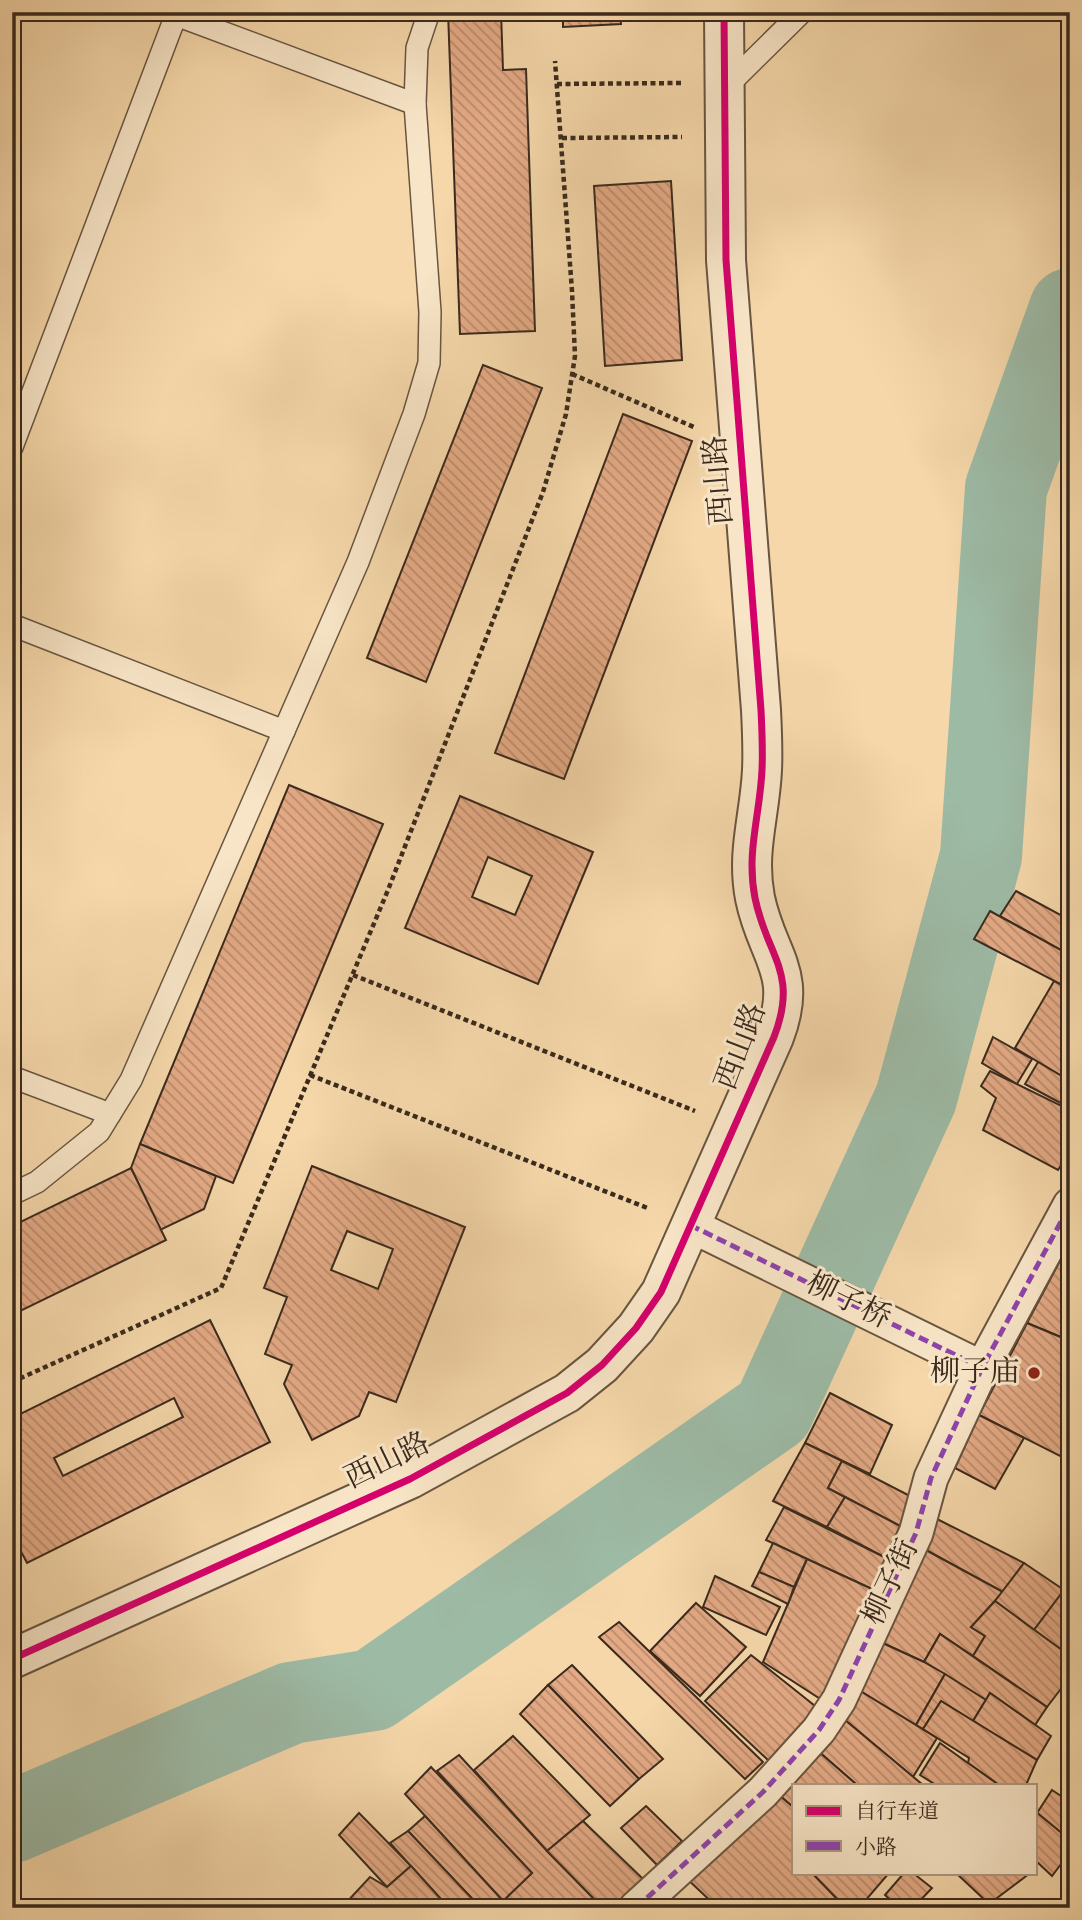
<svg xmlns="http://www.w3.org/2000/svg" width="1082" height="1920" viewBox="0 0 1082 1920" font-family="'Sorts Mill Goudy','Noto Serif SC',serif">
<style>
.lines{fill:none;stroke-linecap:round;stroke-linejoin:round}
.river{stroke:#9dbaa5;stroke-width:82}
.building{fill:url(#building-back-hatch);stroke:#3a2a1d;stroke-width:2;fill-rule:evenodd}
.service-casing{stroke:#695540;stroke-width:24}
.pedestrian-casing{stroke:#695540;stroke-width:37}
.minor-casing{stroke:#695540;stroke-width:42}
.path{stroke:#3a2a1d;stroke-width:4.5;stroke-dasharray:5 3.5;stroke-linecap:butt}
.service{stroke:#f8e5c7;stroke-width:21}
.pedestrian{stroke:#f8e5c7;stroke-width:33}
.minor{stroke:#f8e5c7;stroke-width:38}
.quiet{stroke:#8e44ad;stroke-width:5;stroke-dasharray:10 5;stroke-linecap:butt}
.cycleway-casing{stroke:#f8e5c7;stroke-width:11}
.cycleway{stroke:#d6006c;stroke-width:7}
.poi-dot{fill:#8f2418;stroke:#f8e5c7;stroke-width:2.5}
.labels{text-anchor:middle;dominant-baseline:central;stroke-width:6;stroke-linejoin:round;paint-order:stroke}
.street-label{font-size:30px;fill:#3a2a1d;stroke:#f8e5c7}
.poi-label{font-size:30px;fill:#3a2a1d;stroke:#f8e5c7;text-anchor:end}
</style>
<defs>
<pattern id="building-back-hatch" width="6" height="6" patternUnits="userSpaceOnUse" patternTransform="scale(1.75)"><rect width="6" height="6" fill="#e4aa85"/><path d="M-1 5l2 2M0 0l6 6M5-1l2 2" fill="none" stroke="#ba8b6c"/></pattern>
</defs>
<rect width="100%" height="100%" fill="#f5d7a9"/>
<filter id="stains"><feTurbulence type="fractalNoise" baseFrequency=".00286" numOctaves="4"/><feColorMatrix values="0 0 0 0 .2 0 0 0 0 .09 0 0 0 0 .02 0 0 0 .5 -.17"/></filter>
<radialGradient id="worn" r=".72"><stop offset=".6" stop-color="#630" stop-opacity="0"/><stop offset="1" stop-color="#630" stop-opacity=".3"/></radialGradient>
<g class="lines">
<polyline class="river" points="12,1822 291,1703 373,1690 773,1411 916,1098 981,856 1006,488 1070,309"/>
</g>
<g class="building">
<polygon points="448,12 501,12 503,70 526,69 535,331 460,334"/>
<polygon points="563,12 620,12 621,24 563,27"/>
<polygon points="671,181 682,360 605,366 594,186"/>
<polygon points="483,365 542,388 426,682 367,658"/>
<polygon points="623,414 692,441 564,779 495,753"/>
<polygon points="289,785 383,824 233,1183 140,1144"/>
<path d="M460,796L593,852L538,984L405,928ZM488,857L532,876L515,915L472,897Z"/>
<polygon points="1016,891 1070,920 1070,955 1000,916"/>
<polygon points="990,911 1070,955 1070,966 1060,984 974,939"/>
<polygon points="1054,981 1070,990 1070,1081 1015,1048"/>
<polygon points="993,1037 1032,1059 1017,1084 982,1063"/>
<polygon points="1038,1062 1070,1081 1070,1108 1025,1084"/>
<polygon points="990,1071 1070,1110 1070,1151 1058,1170 983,1130 996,1098 981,1086"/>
<polygon points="140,1144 216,1176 204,1209 160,1230 131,1168"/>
<path d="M312,1166L465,1227L396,1402L369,1392L359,1416L312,1440L284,1384L292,1365L265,1354L287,1297L264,1288ZM347,1231L393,1249L378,1289L331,1270Z"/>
<polygon points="131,1168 166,1240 12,1315 12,1226"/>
<polygon points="1062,1257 1070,1260 1070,1318 1061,1337 1027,1323"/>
<path d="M210,1320L270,1442L27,1563L12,1534V1418ZM174,1398L183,1417L63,1476L54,1458Z"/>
<polygon points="1027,1323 1070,1341 1070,1436 1060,1456 979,1415"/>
<polygon points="830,1393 892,1425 870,1474 805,1443"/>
<polygon points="979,1415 1024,1438 995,1489 955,1468"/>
<polygon points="805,1443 842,1461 828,1488 845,1497 827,1527 773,1501"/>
<polygon points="842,1461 912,1497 900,1526 828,1488"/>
<polygon points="845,1497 900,1526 886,1558 827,1527"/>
<polygon points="784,1507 886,1558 872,1589 766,1540"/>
<polygon points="937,1519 1024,1563 1003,1592 924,1549"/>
<polygon points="773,1543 807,1559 794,1587 759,1572"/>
<polygon points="924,1549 1003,1592 971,1627 985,1636 973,1656 940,1634 924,1662 876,1640"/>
<polygon points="807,1559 872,1589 822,1700 763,1662"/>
<polygon points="1024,1563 1064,1590 1034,1630 995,1601"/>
<polygon points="759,1572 794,1587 788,1604 752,1586"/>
<polygon points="715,1576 780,1607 766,1635 703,1607"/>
<polygon points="1064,1590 1070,1594 1070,1656 1034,1630"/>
<polygon points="995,1601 1070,1656 1070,1677 1047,1707 973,1656 985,1636 971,1627"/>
<polygon points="696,1603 746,1647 700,1696 650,1651"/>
<polygon points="619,1622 763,1762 745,1779 599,1637"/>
<polygon points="940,1634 1047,1707 1035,1725 990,1693 986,1700 924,1662"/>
<polygon points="876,1640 924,1662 945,1674 916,1725 857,1689"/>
<polygon points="751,1655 819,1709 770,1762 705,1701"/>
<polygon points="572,1665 663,1759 639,1779 548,1685"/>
<polygon points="945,1674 986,1700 973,1721 941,1701 923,1729 916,1725"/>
<polygon points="548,1685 639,1779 610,1806 520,1714"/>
<polygon points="857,1689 937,1738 913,1777 845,1720"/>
<polygon points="990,1693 1051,1736 1037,1760 973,1721"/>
<polygon points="941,1701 1037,1760 1026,1785 999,1785 968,1763 969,1758 923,1729"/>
<polygon points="845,1720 923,1785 857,1785 818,1751"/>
<polygon points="513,1736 590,1815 547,1851 474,1770"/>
<polygon points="940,1743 968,1763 999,1785 936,1785 920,1775"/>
<polygon points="818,1751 857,1785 793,1785 793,1807 779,1795"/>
<polygon points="459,1755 547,1851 603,1908 510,1908 503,1901 532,1873 437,1771"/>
<polygon points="431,1767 532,1873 503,1901 405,1794"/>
<polygon points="1052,1790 1070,1802 1070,1840 1037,1813"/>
<polygon points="779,1795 793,1807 793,1873 812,1873 846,1908 718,1908 684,1876"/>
<polygon points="646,1806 682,1841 657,1865 621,1828"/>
<polygon points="1035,1811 1070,1840 1070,1852 1052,1876 1035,1860"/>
<polygon points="359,1813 411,1866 387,1887 339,1835"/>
<polygon points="425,1816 503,1901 510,1908 481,1908 408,1831"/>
<polygon points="583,1821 644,1880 611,1908 603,1908 547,1851"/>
<polygon points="408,1831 481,1908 449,1908 390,1843"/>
<polygon points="411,1866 449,1908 347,1908 344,1905 370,1877 387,1887"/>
<polygon points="812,1873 889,1873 859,1908 846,1908"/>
<polygon points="904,1873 913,1873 932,1888 913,1908 899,1908 885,1895"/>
<polygon points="956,1873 1028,1873 1029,1874 989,1904"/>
</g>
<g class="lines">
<g class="service-casing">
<g id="service">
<polyline points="168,12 415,104"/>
<polyline points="726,87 802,12"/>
<polyline points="12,447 176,15"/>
<polyline points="12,625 284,731"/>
<polyline points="12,1077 110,1114"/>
<polyline points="12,1194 37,1182 99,1132 131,1080 358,562 414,414 429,363 430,312 415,104 417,48 429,12"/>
</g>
</g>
<g class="pedestrian-casing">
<g id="pedestrian">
<polyline points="690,1225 982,1368"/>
<polyline points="636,1908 763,1792 819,1730 839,1700 916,1533 931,1478 982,1368 1070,1205"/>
</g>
</g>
<g class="minor-casing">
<path id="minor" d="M12,1659L410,1479L567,1393L602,1365L636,1328L661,1292L774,1037C799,972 767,957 755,898C746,852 760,815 762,770C763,750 762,730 761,710L726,260L724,12"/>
</g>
<g class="path">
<polyline points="557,84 681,83"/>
<polyline points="562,138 682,137"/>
<polyline points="572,374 696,428"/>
<polyline points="353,975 695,1111"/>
<polyline points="310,1075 650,1209"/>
<polyline points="12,1382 221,1288 388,890 543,492 566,414 575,356 572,291 555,61"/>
</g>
<use href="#service" class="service"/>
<use href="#pedestrian" class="pedestrian"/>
<use href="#minor" class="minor"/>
<g class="quiet">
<polyline points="690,1225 982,1368"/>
<polyline points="636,1908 763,1792 819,1730 839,1700 916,1533 931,1478 982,1368 1070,1205"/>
</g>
<g class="cycleway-casing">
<path id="cycleway" d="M12,1659L410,1479L567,1393L602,1365L636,1328L661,1292L774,1037C799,972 767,957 755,898C746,852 760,815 762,770C763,750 762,730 761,710L726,260L724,12"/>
</g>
<use href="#cycleway" class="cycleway"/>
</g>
<circle class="poi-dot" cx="1034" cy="1373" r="7"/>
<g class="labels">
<g class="street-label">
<text transform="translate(720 480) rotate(-95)">西山路</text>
<text transform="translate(742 1047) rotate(-69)">西山路</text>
<text transform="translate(848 1302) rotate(26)">柳子桥</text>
<text transform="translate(388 1462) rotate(-26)">西山路</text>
<text transform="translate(892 1583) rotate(-65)">柳子街</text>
</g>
<g class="poi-label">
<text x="1020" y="1373">柳子庙</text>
</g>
</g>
<rect width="1082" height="1920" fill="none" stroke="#f5d7a9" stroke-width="42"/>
<rect x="14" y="14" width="1054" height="1892" fill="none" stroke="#3a2a1d" stroke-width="3.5"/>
<rect x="21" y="21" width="1040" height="1878" fill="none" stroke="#3a2a1d" stroke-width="2"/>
<rect x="792" y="1784" width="245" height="91" fill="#f8e5c7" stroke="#ac9a83" stroke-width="2"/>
<rect x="806" y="1806" width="35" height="10" fill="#d6006c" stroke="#ac9a83" stroke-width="2"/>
<text x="855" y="1818" font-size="21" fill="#3a2a1d">自行车道</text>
<rect x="806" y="1841" width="35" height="10" fill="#8e44ad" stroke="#ac9a83" stroke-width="2"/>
<text x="855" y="1854" font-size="21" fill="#3a2a1d">小路</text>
<rect width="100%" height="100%" filter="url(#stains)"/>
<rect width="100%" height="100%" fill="url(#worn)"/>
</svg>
